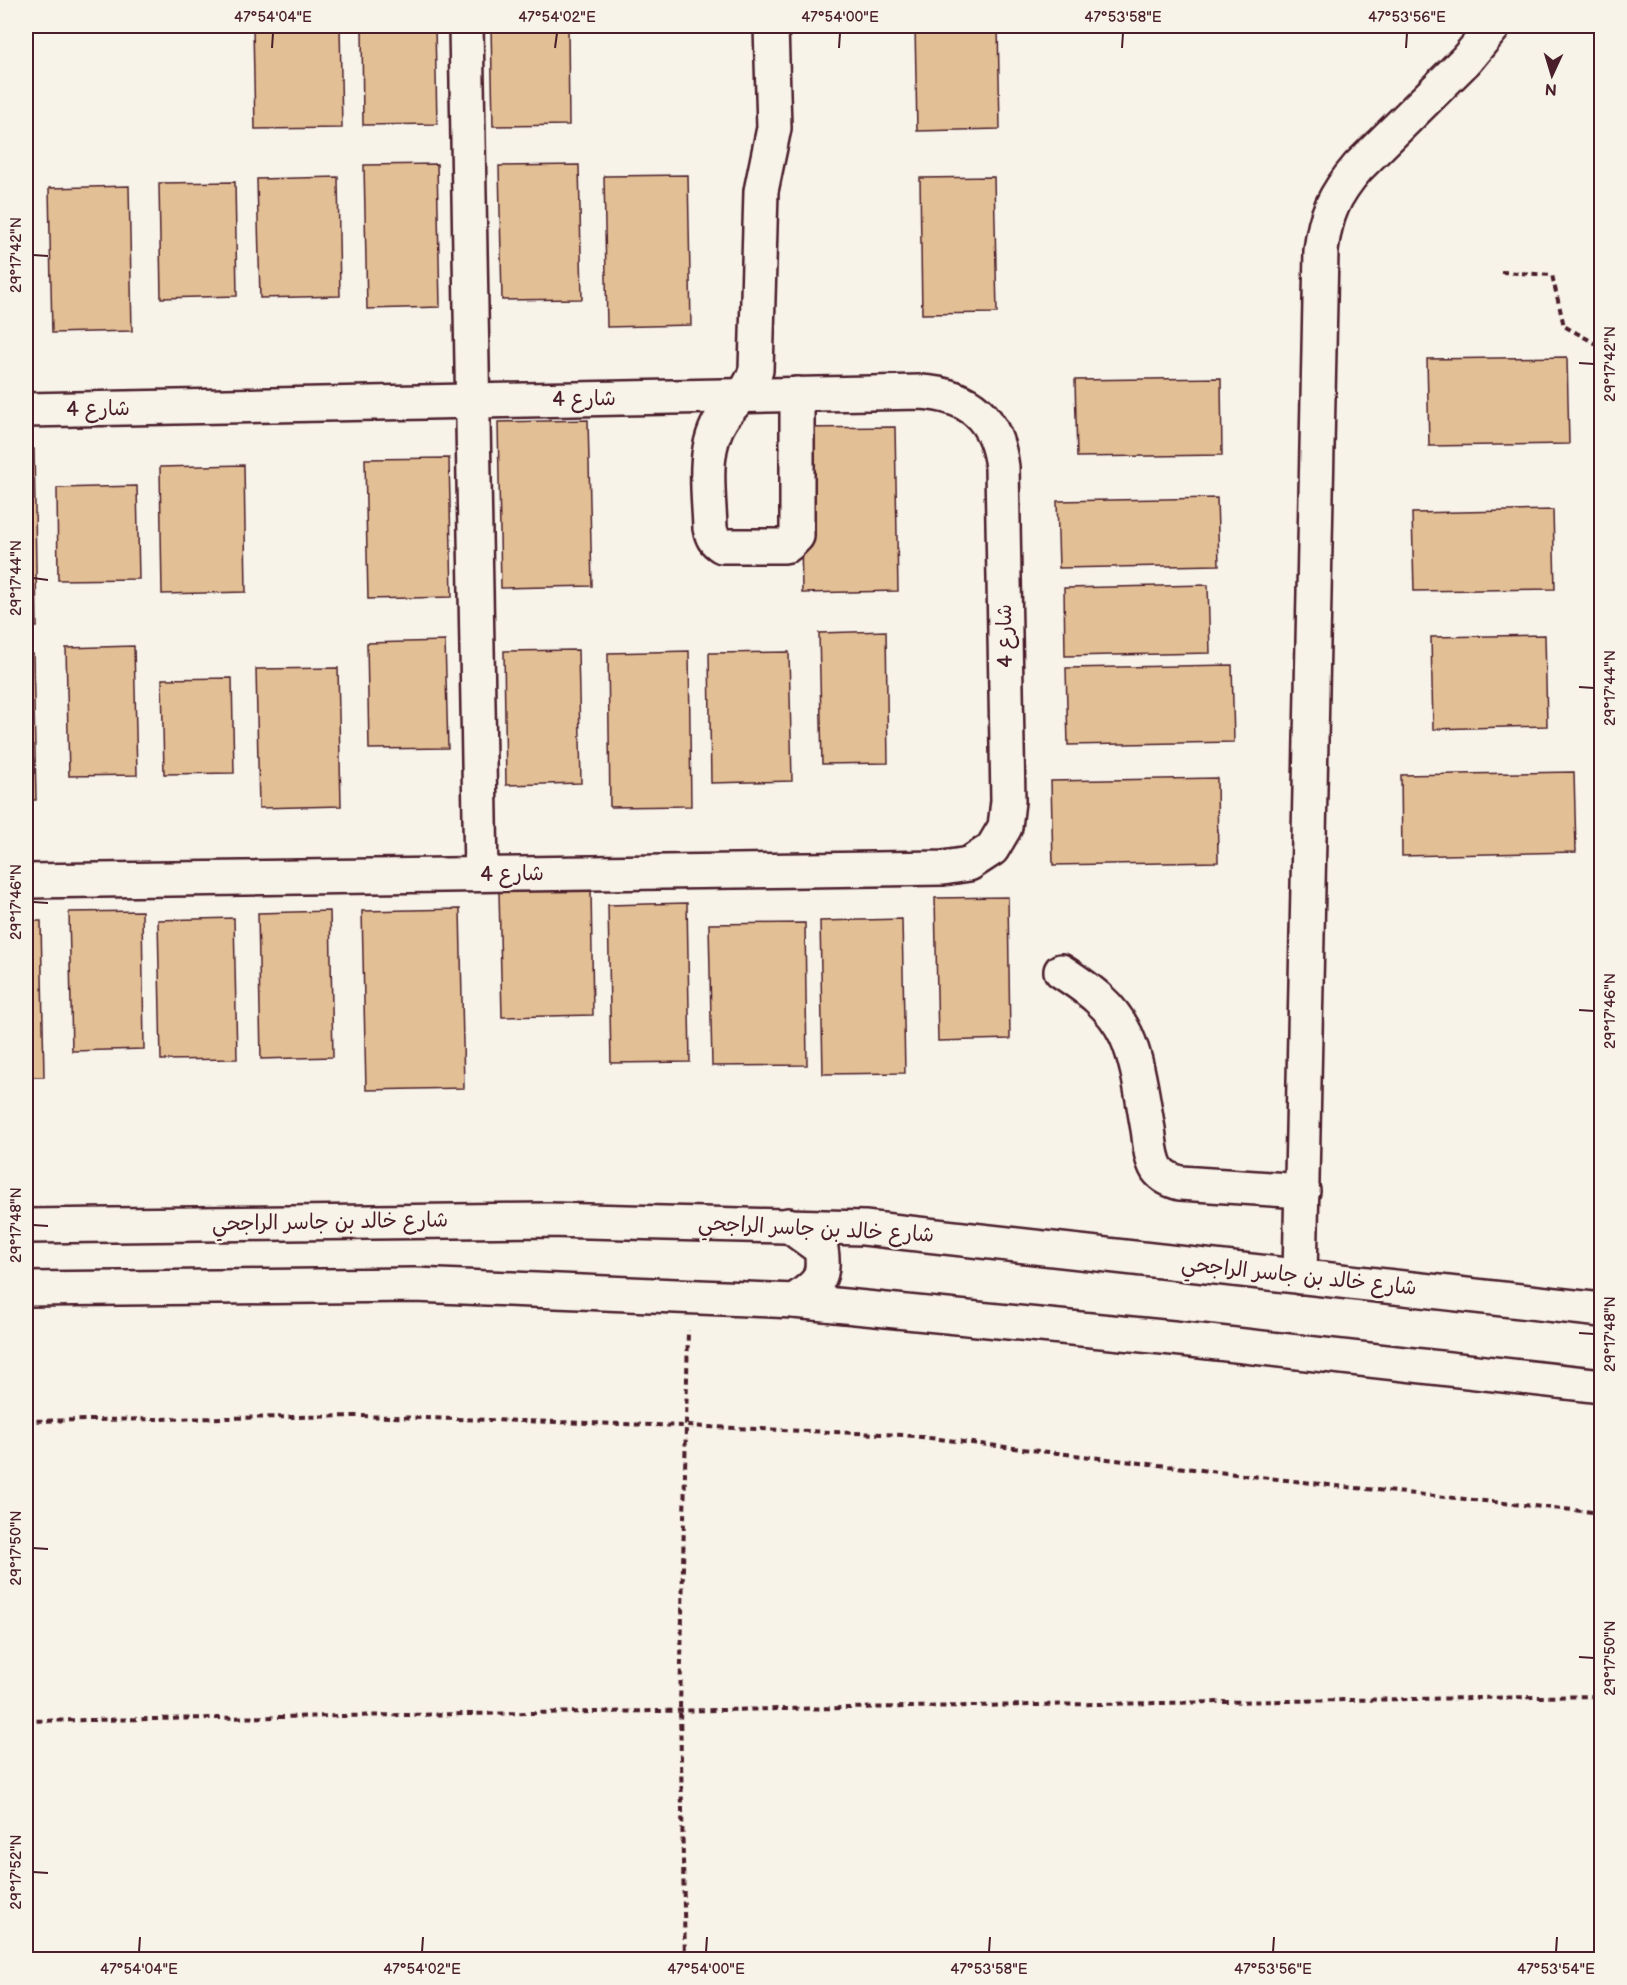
<svg xmlns="http://www.w3.org/2000/svg" width="1627" height="1985" viewBox="0 0 1627 1985" font-family="'Balsamiq Sans','Playpen Sans Arabic',sans-serif">
<style>
.building{fill:#e2bf94;stroke:#4a1f2b;stroke-width:1.5}
.lines{fill:none;stroke-linecap:round;stroke-linejoin:round}
.minor-casing{stroke:#4a1f2b;stroke-width:38}
.path{stroke:#4a1f2b;stroke-width:4;stroke-dasharray:6 4.5;stroke-linecap:butt}
.minor{stroke:#f7f3e8;stroke-width:33}
.ticks{fill:none;stroke:#4a1f2b;stroke-width:2}
.labels{text-anchor:middle;dominant-baseline:central;stroke-width:5;stroke-linejoin:round;paint-order:stroke}
.street-label{font-size:21px;fill:#4a1f2b;stroke:#f7f3e8}
.neatline{fill:none;stroke:#4a1f2b;stroke-width:2}
.ticks-label{font-size:15px;text-anchor:middle;fill:#4a1f2b}
</style>
<rect width="100%" height="100%" fill="#f7f3e8"/>
<filter id="ink" filterUnits="userSpaceOnUse"><feTurbulence type="fractalNoise" baseFrequency=".0167" numOctaves="2"/><feDisplacementMap in="SourceGraphic" scale="12" xChannelSelector="R" yChannelSelector="G"/><feConvolveMatrix kernelMatrix="1 2 1 2 8 2 1 2 1" color-interpolation-filters="sRGB"/></filter>
<g filter="url(#ink)">
<g class="building">
<polygon points="340,26 342,128 255,129 253,27"/>
<polygon points="362,26 435,26 437,124 363,125"/>
<polygon points="491,26 568,26 569,125 493,126"/>
<polygon points="915,26 998,26 1000,129 917,131"/>
<polygon points="437,164 440,307 367,309 364,165"/>
<polygon points="579,165 582,299 502,300 499,166"/>
<polygon points="688,175 691,325 607,327 604,176"/>
<polygon points="338,177 340,296 260,298 257,179"/>
<polygon points="994,177 997,313 922,314 920,178"/>
<polygon points="26,178 29,178 31,338 26,338"/>
<polygon points="235,182 237,296 161,298 159,183"/>
<polygon points="129,186 132,331 52,333 49,188"/>
<polygon points="1567,357 1569,444 1429,446 1427,359"/>
<polygon points="1221,378 1222,455 1077,457 1075,380"/>
<polygon points="588,420 592,586 501,588 498,422"/>
<polygon points="895,427 898,591 802,593 799,428"/>
<polygon points="26,449 34,449 37,627 26,627"/>
<polygon points="449,458 452,597 368,599 365,459"/>
<polygon points="244,465 246,592 162,594 160,467"/>
<polygon points="137,486 139,579 58,580 57,488"/>
<polygon points="1217,498 1219,565 1059,568 1057,501"/>
<polygon points="1553,510 1555,589 1414,591 1412,513"/>
<polygon points="1208,585 1210,653 1065,656 1064,588"/>
<polygon points="886,631 888,763 822,764 819,633"/>
<polygon points="1545,635 1547,726 1433,729 1431,637"/>
<polygon points="445,641 448,748 369,749 367,643"/>
<polygon points="134,646 137,775 69,776 66,648"/>
<polygon points="578,650 581,783 506,785 504,651"/>
<polygon points="689,651 691,806 610,807 608,653"/>
<polygon points="789,652 792,781 711,783 709,653"/>
<polygon points="26,654 33,654 36,800 26,800"/>
<polygon points="1232,665 1234,742 1068,745 1066,668"/>
<polygon points="338,668 341,806 259,808 256,669"/>
<polygon points="232,678 234,773 164,774 162,679"/>
<polygon points="1574,772 1576,852 1402,856 1401,775"/>
<polygon points="1217,778 1218,862 1053,865 1051,781"/>
<polygon points="591,890 593,1015 502,1017 499,892"/>
<polygon points="1008,897 1010,1039 938,1041 935,898"/>
<polygon points="687,903 690,1062 611,1063 608,905"/>
<polygon points="460,909 464,1088 366,1090 362,911"/>
<polygon points="142,911 144,1049 72,1051 69,912"/>
<polygon points="330,911 333,1057 261,1059 258,913"/>
<polygon points="234,918 237,1059 161,1060 158,920"/>
<polygon points="902,919 905,1073 823,1074 820,921"/>
<polygon points="26,921 41,921 44,1077 26,1077"/>
<polygon points="805,923 807,1065 712,1066 709,924"/>
</g>
<g class="lines">
<g class="minor-casing">
<g id="minor">
<polyline points="466,26 481,874"/>
<path d="M771,26L774,128L761,191L756,370C750,393 734,400 722,418C701,449 709,493 710,528C712,537 714,541 722,546H783L788,545L797,536V394"/>
<path d="M26,410L921,392C970,395 996,418 1002,467L1008,801L1005,827L992,849L969,864L943,868L26,881"/>
<path d="M1061,971C1087,988 1112,1005 1126,1035C1139,1064 1142,1097 1148,1129C1150,1141 1150,1157 1157,1169C1163,1177 1170,1180 1180,1183L1303,1191"/>
<path d="M788,1225L821,1249C826,1279 817,1285 794,1301"/>
<polyline points="26,1226 549,1220 864,1228 1602,1310"/>
<path d="M1300,1277L1321,251C1325,215 1334,195 1358,167L1466,60L1494,26"/>
<polyline points="26,1289 415,1285 794,1301 1173,1338 1602,1386"/>
</g>
</g>
<g class="path">
<polyline points="1501,272 1552,275 1564,326 1602,347"/>
<polyline points="26,1421 359,1416 686,1426 904,1435 1337,1486 1602,1513"/>
<polyline points="26,1721 1602,1696"/>
<polyline points="685,1960 680,1709 688,1330"/>
</g>
<use href="#minor" class="minor"/>
</g>
</g>
<path class="ticks" d="M272,48L273,33M555,48L557,33M839,48L840,33M1122,48L1123,33M1406,48L1407,33M33,255L48,256M1579,363L1594,364M33,578L48,580M1579,687L1594,688M33,902L48,903M1579,1010L1594,1011M33,1225L48,1226M1579,1333L1594,1334M33,1548L48,1549M1579,1657L1594,1658M33,1872L48,1873M139,1952L140,1937M422,1952L423,1937M706,1952L707,1937M989,1952L990,1937M1273,1952L1274,1937M1556,1952L1557,1937"/>
<g class="labels">
<g class="street-label">
<text transform="translate(584 399) rotate(-1)">شارع 4</text>
<text transform="translate(98 409) rotate(-1)">شارع 4</text>
<text transform="translate(1005 636) rotate(-91)">شارع 4</text>
<text transform="translate(512 874) rotate(-1)">شارع 4</text>
<text transform="translate(330 1222) rotate(-1)">شارع خالد بن جاسر الراجحي</text>
<text transform="translate(816 1229) rotate(3)">شارع خالد بن جاسر الراجحي</text>
<text transform="translate(1299 1276) rotate(6)">شارع خالد بن جاسر الراجحي</text>
</g>
</g>
<rect width="1627" height="1985" fill="none" stroke="#f7f3e8" stroke-width="66"/>
<g transform="translate(1552 75) rotate(184)" stroke="#f7f3e8" stroke-width="4.5" paint-order="stroke">
<path d="M0-4.5L10 22L0 15L-10 22Z" fill="#4a1f2b"/>
<text y="-9" font-size="16" font-weight="bold" text-anchor="middle" fill="#4a1f2b">N</text>
</g>
<rect x="33" y="33" width="1561" height="1919" class="neatline"/>
<g class="ticks-label">
<text x="273" y="22">47°54'04"E</text>
<text x="557" y="22">47°54'02"E</text>
<text x="840" y="22">47°54'00"E</text>
<text x="1123" y="22">47°53'58"E</text>
<text x="1407" y="22">47°53'56"E</text>
<text transform="translate(16 255) rotate(-90)" y="5">29°17'42"N</text>
<text transform="translate(1610 364) rotate(-90)" y="5">29°17'42"N</text>
<text transform="translate(16 578) rotate(-90)" y="5">29°17'44"N</text>
<text transform="translate(1610 688) rotate(-90)" y="5">29°17'44"N</text>
<text transform="translate(16 902) rotate(-90)" y="5">29°17'46"N</text>
<text transform="translate(1610 1011) rotate(-90)" y="5">29°17'46"N</text>
<text transform="translate(16 1225) rotate(-90)" y="5">29°17'48"N</text>
<text transform="translate(1610 1334) rotate(-90)" y="5">29°17'48"N</text>
<text transform="translate(16 1548) rotate(-90)" y="5">29°17'50"N</text>
<text transform="translate(1610 1658) rotate(-90)" y="5">29°17'50"N</text>
<text transform="translate(16 1872) rotate(-90)" y="5">29°17'52"N</text>
<text x="139" y="1974">47°54'04"E</text>
<text x="422" y="1974">47°54'02"E</text>
<text x="706" y="1974">47°54'00"E</text>
<text x="989" y="1974">47°53'58"E</text>
<text x="1273" y="1974">47°53'56"E</text>
<text x="1556" y="1974">47°53'54"E</text>
</g>
</svg>
